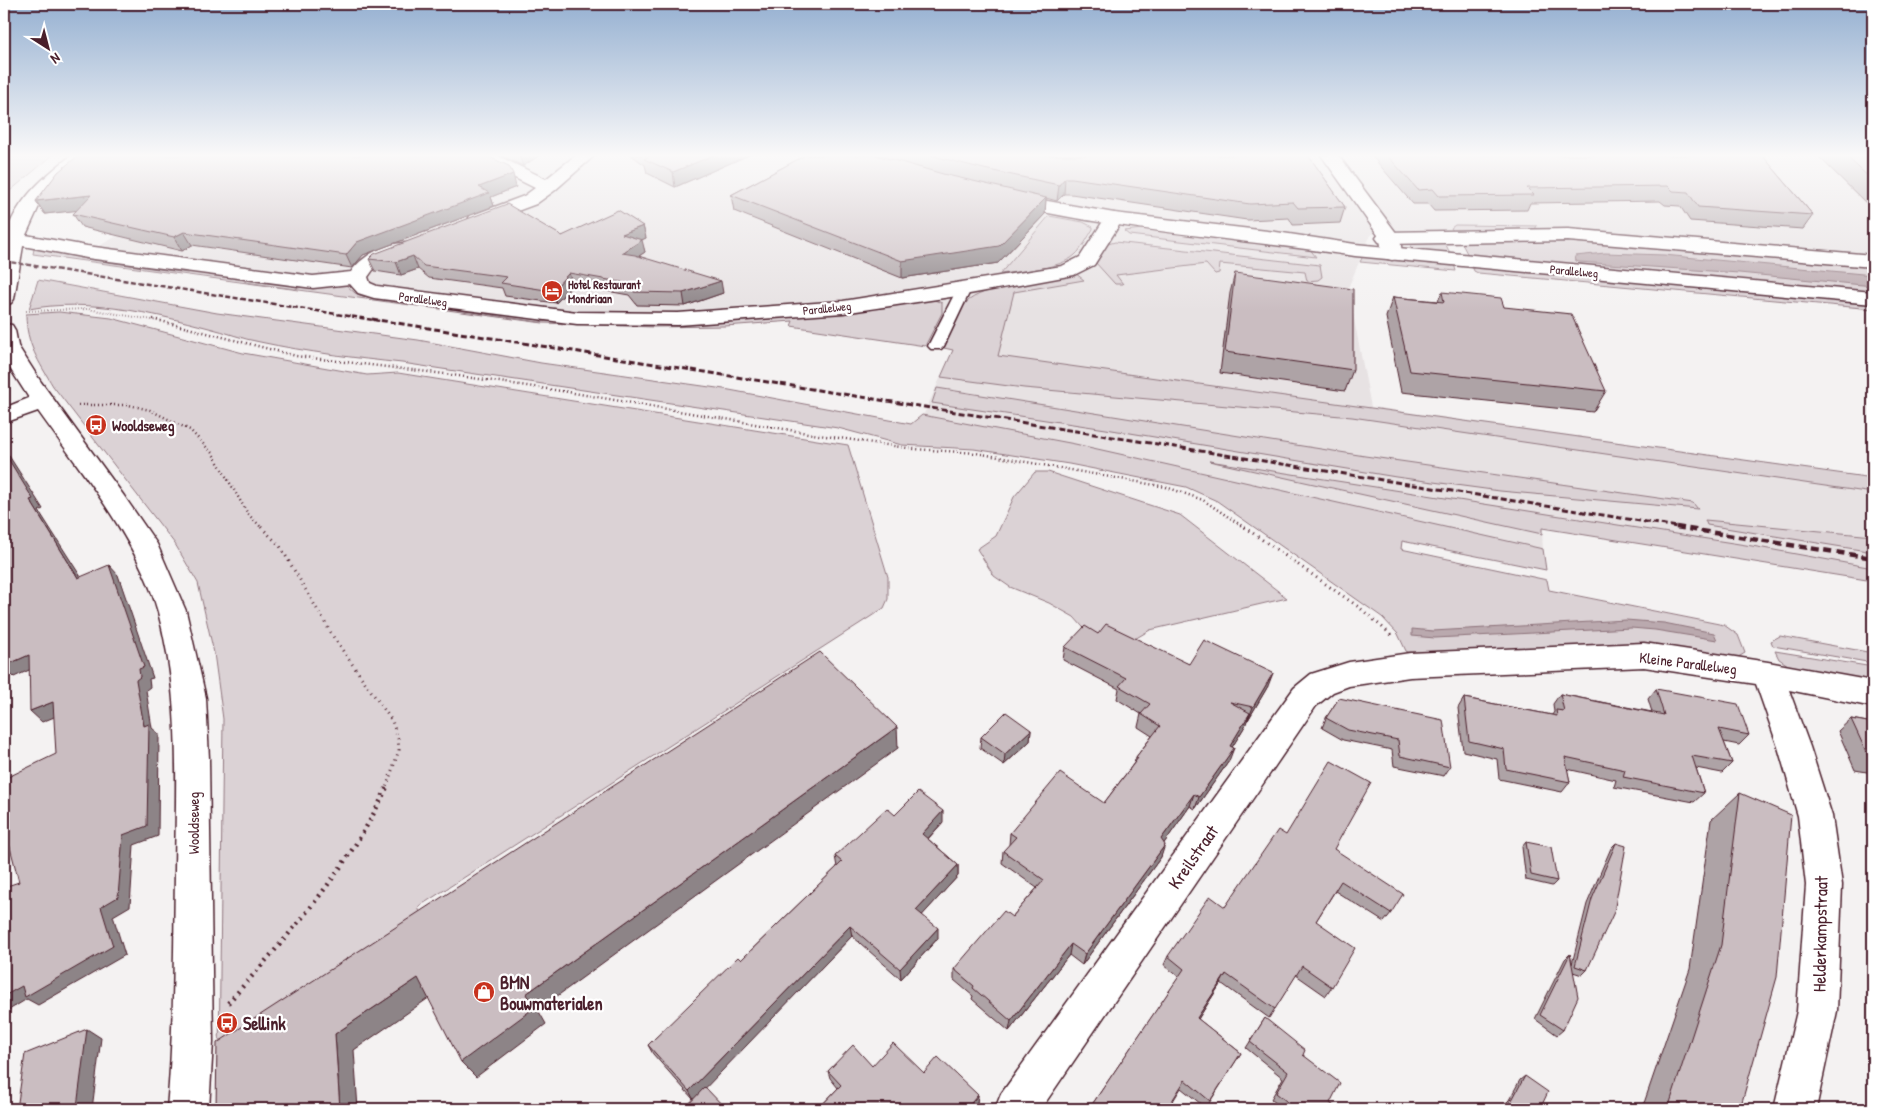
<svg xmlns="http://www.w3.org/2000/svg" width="1877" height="1113" viewBox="0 0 1877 1113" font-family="'Patrick Hand',sans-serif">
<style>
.built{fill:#e7e2e3}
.green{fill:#dbd2d5;stroke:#927880}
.water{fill:#baa9ae;stroke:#8d727a}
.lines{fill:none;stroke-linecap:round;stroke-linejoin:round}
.lane-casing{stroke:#4a1f2b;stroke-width:3}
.street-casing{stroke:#4a1f2b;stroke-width:3}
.secondary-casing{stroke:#4a1f2b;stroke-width:3}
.path-far3{stroke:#4a1f2b;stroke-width:2;stroke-dasharray:0.5 2.5;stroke-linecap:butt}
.path-far2{stroke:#4a1f2b;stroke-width:2.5;stroke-dasharray:1 3;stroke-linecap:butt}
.path-far1{stroke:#4a1f2b;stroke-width:3;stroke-dasharray:1 4.5;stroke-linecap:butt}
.path{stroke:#4a1f2b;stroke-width:4.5;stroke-dasharray:2 5;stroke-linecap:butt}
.lane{fill:#fff;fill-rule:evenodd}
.street{fill:#fff;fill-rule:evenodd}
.secondary{fill:#fff;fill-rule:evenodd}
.rail-far2{stroke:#4a1f2b;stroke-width:2.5;stroke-dasharray:5 2.5;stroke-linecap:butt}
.rail-far1{stroke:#4a1f2b;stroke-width:3;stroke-dasharray:6 3;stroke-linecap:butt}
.rail{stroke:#4a1f2b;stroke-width:4.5;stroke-dasharray:8 4.5;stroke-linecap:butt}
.wall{fill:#aea3a6;stroke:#4a1f2b}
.shaded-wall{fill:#8d8487;stroke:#4a1f2b}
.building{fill:#cabdc1;stroke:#4a1f2b}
.labels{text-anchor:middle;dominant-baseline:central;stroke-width:4.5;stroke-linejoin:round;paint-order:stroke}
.far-street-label{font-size:12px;fill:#4a1f2b;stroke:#fff}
.far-poi-label{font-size:12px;font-weight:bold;fill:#4a1f2b;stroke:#fff;text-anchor:start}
.poi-label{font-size:15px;font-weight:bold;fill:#4a1f2b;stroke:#fff;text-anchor:start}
.street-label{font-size:15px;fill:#4a1f2b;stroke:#fff}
.near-street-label{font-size:18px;fill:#4a1f2b;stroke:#fff}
.near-poi-label{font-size:18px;font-weight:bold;fill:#4a1f2b;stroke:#fff;text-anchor:start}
</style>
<rect width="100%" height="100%" fill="#f4f2f2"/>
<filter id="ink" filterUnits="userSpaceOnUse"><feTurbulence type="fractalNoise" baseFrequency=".02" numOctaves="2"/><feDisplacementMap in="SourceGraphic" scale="10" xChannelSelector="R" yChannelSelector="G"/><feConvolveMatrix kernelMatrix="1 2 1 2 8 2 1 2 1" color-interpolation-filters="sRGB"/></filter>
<g filter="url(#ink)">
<polygon class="built" points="261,155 1873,155 1873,256 1572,229 1371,234 1348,288 1371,407 1873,478 1873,581 1542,528 1543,554 919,425 953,350 920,345 794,321 725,326 653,327 543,323 76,259"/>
<g class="green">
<polygon points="4,155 53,155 4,196"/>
<path d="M1049,216L1083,222L1093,227V229C1088,237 1082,249 1075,255C1060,269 1021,271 1000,274Z"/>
<polygon points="1455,225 1537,226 1533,232 1455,234 1451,228"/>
<polygon points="1143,229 1309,248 1316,257 1129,235 1124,231"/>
<polygon points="1579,239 1873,264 1873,295 1470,259 1460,240"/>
<polygon points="1444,241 1452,257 1413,250 1410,246 1415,242"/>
<polygon points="1115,242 1320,265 1322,277 1318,280 1307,281 1305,272 1220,264 1219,273 1215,274 1206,264 1116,275 1123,284 1115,284 1095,262 1108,244"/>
<path d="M39,247L79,253V258L187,273L198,271L245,278V282L295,289L305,286L345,284L355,293L362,296L539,322L546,321C580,324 614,324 648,324C744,323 837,311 932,299L942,303V313L925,346L791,326L793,321L725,326L653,327L543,323L33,254L34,249Z"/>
<polygon points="1364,254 1454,264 1456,271 1360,262"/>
<polygon points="1472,266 1873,302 1873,309 1478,273 1474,271"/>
<path d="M1075,273L1084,280L1014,292L998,356L1873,478V493L1352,417L1024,388L941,377L953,350L944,348C951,334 956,315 966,303C980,286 1051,278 1075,273Z"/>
<path d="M38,280L217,313L418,340L541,363L724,389L911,424L922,415L1075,444L1543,549L1546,570L1402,541L1401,549L1547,580L1549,590L1724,625L1738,635L1745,653L1735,659L1415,656L1406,651L1398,634L1382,617L1217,501L1186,487L1069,464L974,449L902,445L838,428L402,363C355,358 307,352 260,342C242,339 226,332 209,328C152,313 87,298 29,309Z"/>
<path d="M59,312L111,318L243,353L367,375L398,373L848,445L888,577V599L884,608L418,907L424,923L219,1062L223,719L214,653L198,583L175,544L53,386C39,362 26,344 26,314Z"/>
<polygon points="937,388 1365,456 1693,503 1698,509 1500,491 1396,477 1106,429 932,403"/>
<polygon points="1209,461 1752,546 1873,568 1873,581 1542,528 1542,534"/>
<polygon points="1035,472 1048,472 1180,515 1287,598 1150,630 1133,640 1090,635 1074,617 1049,603 1010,587 994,576 977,549 996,536 1014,497"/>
<polygon points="1705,520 1873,536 1873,552 1707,525"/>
<polygon points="1780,636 1873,653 1873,663 1773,646 1771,641"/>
<polygon points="1775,651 1873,667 1873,683 1794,669 1779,659"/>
</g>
<g class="water">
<polygon points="1605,253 1664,255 1873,275 1873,286 1739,273 1579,262 1576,261 1575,256"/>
<polygon points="1626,620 1664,623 1714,633 1717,640 1655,630 1631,628 1435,638 1412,636 1412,629 1433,631"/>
</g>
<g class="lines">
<g class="lane-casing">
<polygon id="lane" points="964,285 971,289 944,346 941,349 931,349 928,346 957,289"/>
</g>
<g class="street-casing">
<g id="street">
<path d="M72,155H91L55,186L41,202L26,235L87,246L313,276L351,272C361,256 392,239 411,244L414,248L411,252L385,262L373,270L368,277L370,283L377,286L577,312L678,313L843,301L1062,266L1080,257L1107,215L1114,213L1121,215L1123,219L1094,265L1074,275L964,295L843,313L678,325L577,324L374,298L358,293L350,284L313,288L87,258L23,246L14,299L11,303L4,305C4,285 0,262 4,243C12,204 42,178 72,155Z"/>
<polygon points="475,155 496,155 546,179 576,155 595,155 554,191 536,204 477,226 470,224 468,220 470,216 524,196 535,188 477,159"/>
<polygon points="1321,155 1338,155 1400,238 1402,254 1399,258 1392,260 1385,258 1382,254 1380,238"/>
<path d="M4,324L12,325L15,330L18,346L41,382L124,496L157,544L186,611L206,698L209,759L213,1042L209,1109H167C174,1030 174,951 175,871C176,783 181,698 158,612C139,542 80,470 38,411L4,423V408L29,398L4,359Z"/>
<polygon points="1644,643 1768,662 1873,681 1873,707 1789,690 1810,747 1832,816 1842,885 1837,1011 1816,1109 1774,1109 1797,1011 1806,885 1798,816 1778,747 1756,684 1644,667 1410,677 1349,686 1333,692 1316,706 1041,1109 995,1109 1001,1094 1294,688 1311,674 1349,662 1410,653"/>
</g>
</g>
<g class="secondary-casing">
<g id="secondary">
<path d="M1009,194L1114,213L1276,232L1355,244L1873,292V304L1355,256C1238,238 1118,231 1003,203L1000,199L1003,195Z"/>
<polygon points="1568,229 1873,255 1873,267 1568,241 1386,244 1379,242 1376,238 1379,234 1386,232"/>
</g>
</g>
<polyline class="path-far3" points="26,311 88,309 158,321"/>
<g class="path-far2">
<polyline points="153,319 296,356 445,374 568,392 819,435 914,449 976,453 1166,487 1203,500 1245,528"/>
<polyline points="78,405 129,405 150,410 190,430 213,454 248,514 262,528"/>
</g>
<g class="path-far1">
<polyline points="261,527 280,546 334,638 392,721 398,739 399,750 386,788"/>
<polyline points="1244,527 1360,608 1389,633 1393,639"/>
</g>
<path class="path" d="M228,1003C288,936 349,869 387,787"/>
<use href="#lane" class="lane"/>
<use href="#street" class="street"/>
<use href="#secondary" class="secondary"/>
<polyline class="rail-far2" points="4,261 380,321"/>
<polyline class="rail-far1" points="372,319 1684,528"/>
<polyline class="rail" points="1676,527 1873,558"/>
</g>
<g class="wall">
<polygon points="500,155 540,155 523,166"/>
<polygon points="631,155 749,155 675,187 647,173 645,165"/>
<polygon points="806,155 1308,155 1345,207 1340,223 1293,225 1289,218 1247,220 1071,194 1064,194 1057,201 1046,198 1045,214 998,263 902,278 734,211 731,195"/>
<polygon points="1371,155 1762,155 1813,215 1803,229 1690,221 1680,206 1665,205 1660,201 1530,203 1527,210 1434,211 1428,204 1413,204"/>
<polygon points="1817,155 1873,155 1873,210"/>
<polygon points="516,187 491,197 494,206 363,255 352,268 192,245 182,251 82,227 73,214 77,210 45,214 36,201"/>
<polygon points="643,226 646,238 641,240 645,252 639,256 723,293 685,306 637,305 629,295 573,285 556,303 505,296 502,288 429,278 418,269 401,275 375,271 369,259"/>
<polygon points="1235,273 1353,370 1345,391 1220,373 1230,293"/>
<polygon points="1442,292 1504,307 1606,391 1593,412 1401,392 1386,317 1393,297 1438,301"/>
<polygon points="1098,634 1189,664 1268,686 1248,720 1247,720 1245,726 1232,747 1229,761 1195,809 1190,806 1164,843 1161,857 1082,965 1069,955 1009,1031 972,999 973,996 954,980 954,969 1012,917 1037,888 1002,863 1003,851 1009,845 1010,833 1104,803 1134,763 1136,757 1152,736 1138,727 1141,714 1117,699 1119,689 1063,660 1065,647"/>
<polygon points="1656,689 1749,735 1739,745 1724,742 1732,763 1722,773 1696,768 1704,793 1694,802 1614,787 1616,780 1567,769 1570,782 1562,792 1499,779 1497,759 1463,751 1458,708 1464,698 1552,715 1554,712 1553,704 1560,694 1652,712 1648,699"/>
<polygon points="1339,698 1450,767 1444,776 1394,766 1392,750 1343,740 1322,728 1326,718"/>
<polygon points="1851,719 1873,723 1873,773 1855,770 1838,731"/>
<polygon points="1031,730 1030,741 1004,765 980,748 981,737"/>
<polygon points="1740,793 1740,1109 1642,1109 1690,969 1711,820"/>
<polygon points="895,815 943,822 928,839 958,865 958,876 922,915 938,938 901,979 852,936 693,1099 653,1054 648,1045 741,960 837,867 835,856"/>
<polygon points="1286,835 1334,849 1391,913 1384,922 1335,891 1316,921 1332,987 1326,996 1296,975 1269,1018 1221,983 1198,1019 1241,1053 1206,1108 1181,1088 1168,1109 1089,1109 1179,977 1164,965 1168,956 1225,907"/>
<polygon points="1526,842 1557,881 1552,886 1526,880 1522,847"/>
<polygon points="1616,843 1587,970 1582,975 1573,972 1563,1030 1557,1035 1535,1019 1565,959 1570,954 1572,964 1587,904 1611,848"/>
<polygon points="1265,1018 1303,1055 1330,1103 1336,1109 1283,1109 1271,1099 1283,1078 1246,1048"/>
<polygon points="872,1066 924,1073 978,1095 977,1103 972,1109 818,1109 838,1088 830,1078 828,1071"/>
<polygon points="1525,1076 1540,1109 1503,1109 1506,1103 1509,1100 1520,1080"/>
</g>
<g class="shaded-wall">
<polygon points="519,155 540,155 523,166"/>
<polygon points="714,155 749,155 675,187 673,172"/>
<polygon points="513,174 516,187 491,197 494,206 363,255 352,268 346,255 357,242 479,187"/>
<polygon points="1065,178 1064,194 1057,201 1059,185"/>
<polygon points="91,195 99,208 45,214 36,201"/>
<polygon points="1046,198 1045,214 998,263 902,278 902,261"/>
<polygon points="643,226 646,238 625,247 622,234"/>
<polygon points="184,232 192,245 182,251 174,237"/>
<polygon points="642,240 645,252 625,265 622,253"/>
<polygon points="413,256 418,269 401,275 396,262"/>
<polygon points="569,273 573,285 556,303 552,291"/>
<polygon points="721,281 723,293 685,306 683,293"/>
<polygon points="4,448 43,509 39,511 88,588 78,578 30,500 4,452"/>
<polygon points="109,565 118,575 153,678 149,679 150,687 146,690 152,728 159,734 158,836 134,845 130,906 113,916 125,955 38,1005 27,999 4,1013 4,996 101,907 123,835 144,726"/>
<polygon points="29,655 40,665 14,677 4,667 4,666"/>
<polygon points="1273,673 1268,686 1248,720 1253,707"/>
<polygon points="53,702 64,713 42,722 30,711"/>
<polygon points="1250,713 1245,726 1225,759 1230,746"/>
<polygon points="897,727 898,748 538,1010 546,1024 476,1077 461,1062 526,994"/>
<polygon points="1031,730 1030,741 1004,765 1005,754"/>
<polygon points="1234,748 1229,761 1195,809 1199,797"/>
<polygon points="1194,794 1190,806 1158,852 1161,839"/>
<polygon points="943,811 943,822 922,845 922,834"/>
<polygon points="1165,845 1161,857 1082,965 1085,954"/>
<polygon points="958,865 958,876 917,921 916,910"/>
<polygon points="850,926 852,936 694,1100 689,1091"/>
<polygon points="938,928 938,938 901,979 900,969"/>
<polygon points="1071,944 1069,955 1009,1031 1011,1021"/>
<polygon points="1226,974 1221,983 1193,1027 1197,1018"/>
<polygon points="418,978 433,995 354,1050 358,1109 340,1109 335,1034"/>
<polygon points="87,1029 101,1038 92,1109 71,1109"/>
<polygon points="978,1095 977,1103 972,1109 966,1109"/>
</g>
<g class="building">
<polygon points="79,155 485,155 509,166 513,174 479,187 489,193 357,242 346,255 184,232 174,237 73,214 91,195 36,201 58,172"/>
<polygon points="649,155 714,155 673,172 644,159 650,156"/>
<polygon points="806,155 876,155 943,174 1046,198 999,246 902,261 731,195"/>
<polygon points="930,155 1308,155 1345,207 1298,208 1293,202 1250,204 1072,178 1065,178 1059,185 984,169"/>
<polygon points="1387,155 1762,155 1813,215 1698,207 1688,192 1673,191 1668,186 1527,188 1534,195 1439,196 1433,189 1418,190"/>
<polygon points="1845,155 1873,155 1873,181"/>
<polygon points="507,204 562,236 618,210 643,226 622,234 642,240 622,253 635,255 721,281 683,293 634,292 626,283 569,273 552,291 501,283 507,277 424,266 413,256 396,262 369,259 374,254"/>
<polygon points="1235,273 1353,289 1353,370 1225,352"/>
<polygon points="1442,292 1501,298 1504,307 1571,314 1606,391 1410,371 1393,297 1444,302"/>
<polygon points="4,452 33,499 30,500 78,578 109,565 144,667 139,669 140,677 136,680 144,726 149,724 147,826 123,835 118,897 101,907 113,946 25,997 22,986 4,996 4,887 19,882 4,824 4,779 56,754 53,702 30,711 29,655 4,666"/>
<polygon points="1106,624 1189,664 1204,640 1273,673 1253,707 1230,702 1250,713 1230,746 1234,748 1199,797 1194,794 1161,839 1165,845 1085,954 1071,944 1011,1021 973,988 974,986 954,969 1004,911 1012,917 1044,880 1003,851 1016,837 1010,833 1060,773 1104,803 1138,758 1136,757 1160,726 1141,714 1150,704 1119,686 1126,678 1065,647 1085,626 1098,634"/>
<polygon points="820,652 897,727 526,994 534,1008 461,1062 418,978 335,1034 340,1109 216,1109 217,1043"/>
<polygon points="1656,689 1738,704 1749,735 1719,729 1732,763 1692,756 1704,793 1623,777 1625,770 1565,757 1570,782 1506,769 1504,749 1469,741 1464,698 1557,716 1556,710 1564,711 1560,694 1664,715"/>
<polygon points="1339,698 1443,720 1450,767 1400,756 1398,740 1348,730 1326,718"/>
<polygon points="1006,712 1031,730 1005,754 981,737"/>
<polygon points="1851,719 1873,723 1873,759 1869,758"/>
<polygon points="1331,761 1371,783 1334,849 1403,894 1391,913 1341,881 1316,921 1355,948 1332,987 1302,966 1275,1009 1226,974 1197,1018 1241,1053 1210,1101 1185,1080 1167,1109 1089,1109 1184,969 1168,956 1210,896 1225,907 1278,830 1286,835"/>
<polygon points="918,792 943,811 922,834 958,865 916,910 938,928 900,969 850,926 689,1091 648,1045 738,957 741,960 842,862 835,856 887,808 895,815"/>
<polygon points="1740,793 1791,815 1777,977 1740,1109 1668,1109 1721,945"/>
<polygon points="1526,842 1551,847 1557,881 1531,875"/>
<polygon points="1616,843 1626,846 1614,912 1587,970 1575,966 1592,899"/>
<polygon points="1570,954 1578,997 1563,1030 1540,1015"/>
<polygon points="1265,1018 1305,1050 1303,1055 1340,1083 1330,1103 1337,1108 1336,1109 1296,1109 1276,1093 1288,1072 1250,1042"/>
<polygon points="87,1029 77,1107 71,1109 17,1109 25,1054"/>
<polygon points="893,1043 924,1073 938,1057 978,1095 966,1109 818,1109 841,1085 828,1071 853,1045 872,1066"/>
<polygon points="1525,1076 1548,1092 1540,1109 1506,1109 1511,1099 1512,1100"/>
<polygon points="705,1087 726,1109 684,1109"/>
</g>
</g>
<linearGradient id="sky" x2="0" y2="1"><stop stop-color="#95b0d1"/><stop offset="0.5" stop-color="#faf9f9"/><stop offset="1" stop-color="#faf9f9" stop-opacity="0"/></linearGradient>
<rect width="1877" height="311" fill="url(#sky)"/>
<defs>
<g id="hotel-disc" transform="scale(1.125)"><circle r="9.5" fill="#c8321e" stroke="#fff"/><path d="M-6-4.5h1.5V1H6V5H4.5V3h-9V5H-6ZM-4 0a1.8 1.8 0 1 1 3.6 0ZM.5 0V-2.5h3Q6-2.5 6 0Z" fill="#fff"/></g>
<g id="bus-disc" transform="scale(1.125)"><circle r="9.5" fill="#c8321e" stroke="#fff"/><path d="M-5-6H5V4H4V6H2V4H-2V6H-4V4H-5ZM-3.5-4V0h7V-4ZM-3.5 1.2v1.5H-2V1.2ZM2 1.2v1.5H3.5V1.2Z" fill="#fff"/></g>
<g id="shop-disc" transform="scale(1.125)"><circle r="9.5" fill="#c8321e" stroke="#fff"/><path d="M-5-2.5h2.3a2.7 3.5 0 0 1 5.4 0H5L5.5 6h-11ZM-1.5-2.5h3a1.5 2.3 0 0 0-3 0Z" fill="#fff"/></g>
</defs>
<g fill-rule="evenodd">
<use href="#hotel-disc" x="552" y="291"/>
<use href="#bus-disc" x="96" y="425"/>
<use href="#shop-disc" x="484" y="992"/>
<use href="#bus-disc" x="227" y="1023"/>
</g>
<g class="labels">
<g class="far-street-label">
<text transform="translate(1574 271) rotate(5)">Parallelweg</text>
<text transform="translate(423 299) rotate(8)">Parallelweg</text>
<text transform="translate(827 308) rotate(-6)">Parallelweg</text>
</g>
<g class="far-poi-label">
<text x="568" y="284">Hotel Restaurant<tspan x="568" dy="14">Mondriaan</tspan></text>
</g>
<g class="poi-label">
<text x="112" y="425">Wooldseweg</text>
</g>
<g class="street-label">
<text transform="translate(1688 663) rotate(7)">Kleine Parallelweg</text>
<text transform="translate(193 823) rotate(-90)">Wooldseweg</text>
</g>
<g class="near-street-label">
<text transform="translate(1193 857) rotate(-55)">Kreilstraat</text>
<text transform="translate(1820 934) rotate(-89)">Helderkampstraat</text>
</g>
<g class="near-poi-label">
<text x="500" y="982">BMN<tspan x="500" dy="21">Bouwmaterialen</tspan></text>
<text x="243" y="1023">Sellink</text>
</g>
</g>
<rect width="1877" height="1113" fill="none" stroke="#fff" stroke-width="20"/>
<rect x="10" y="10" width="1857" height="1093" fill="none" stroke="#4a1f2b" stroke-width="2" filter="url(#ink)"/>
<g transform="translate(48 48) rotate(144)" stroke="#ffffff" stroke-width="4" paint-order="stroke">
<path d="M0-4L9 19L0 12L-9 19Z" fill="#4a1f2b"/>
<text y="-8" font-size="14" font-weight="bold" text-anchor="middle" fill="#4a1f2b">N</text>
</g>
</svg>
